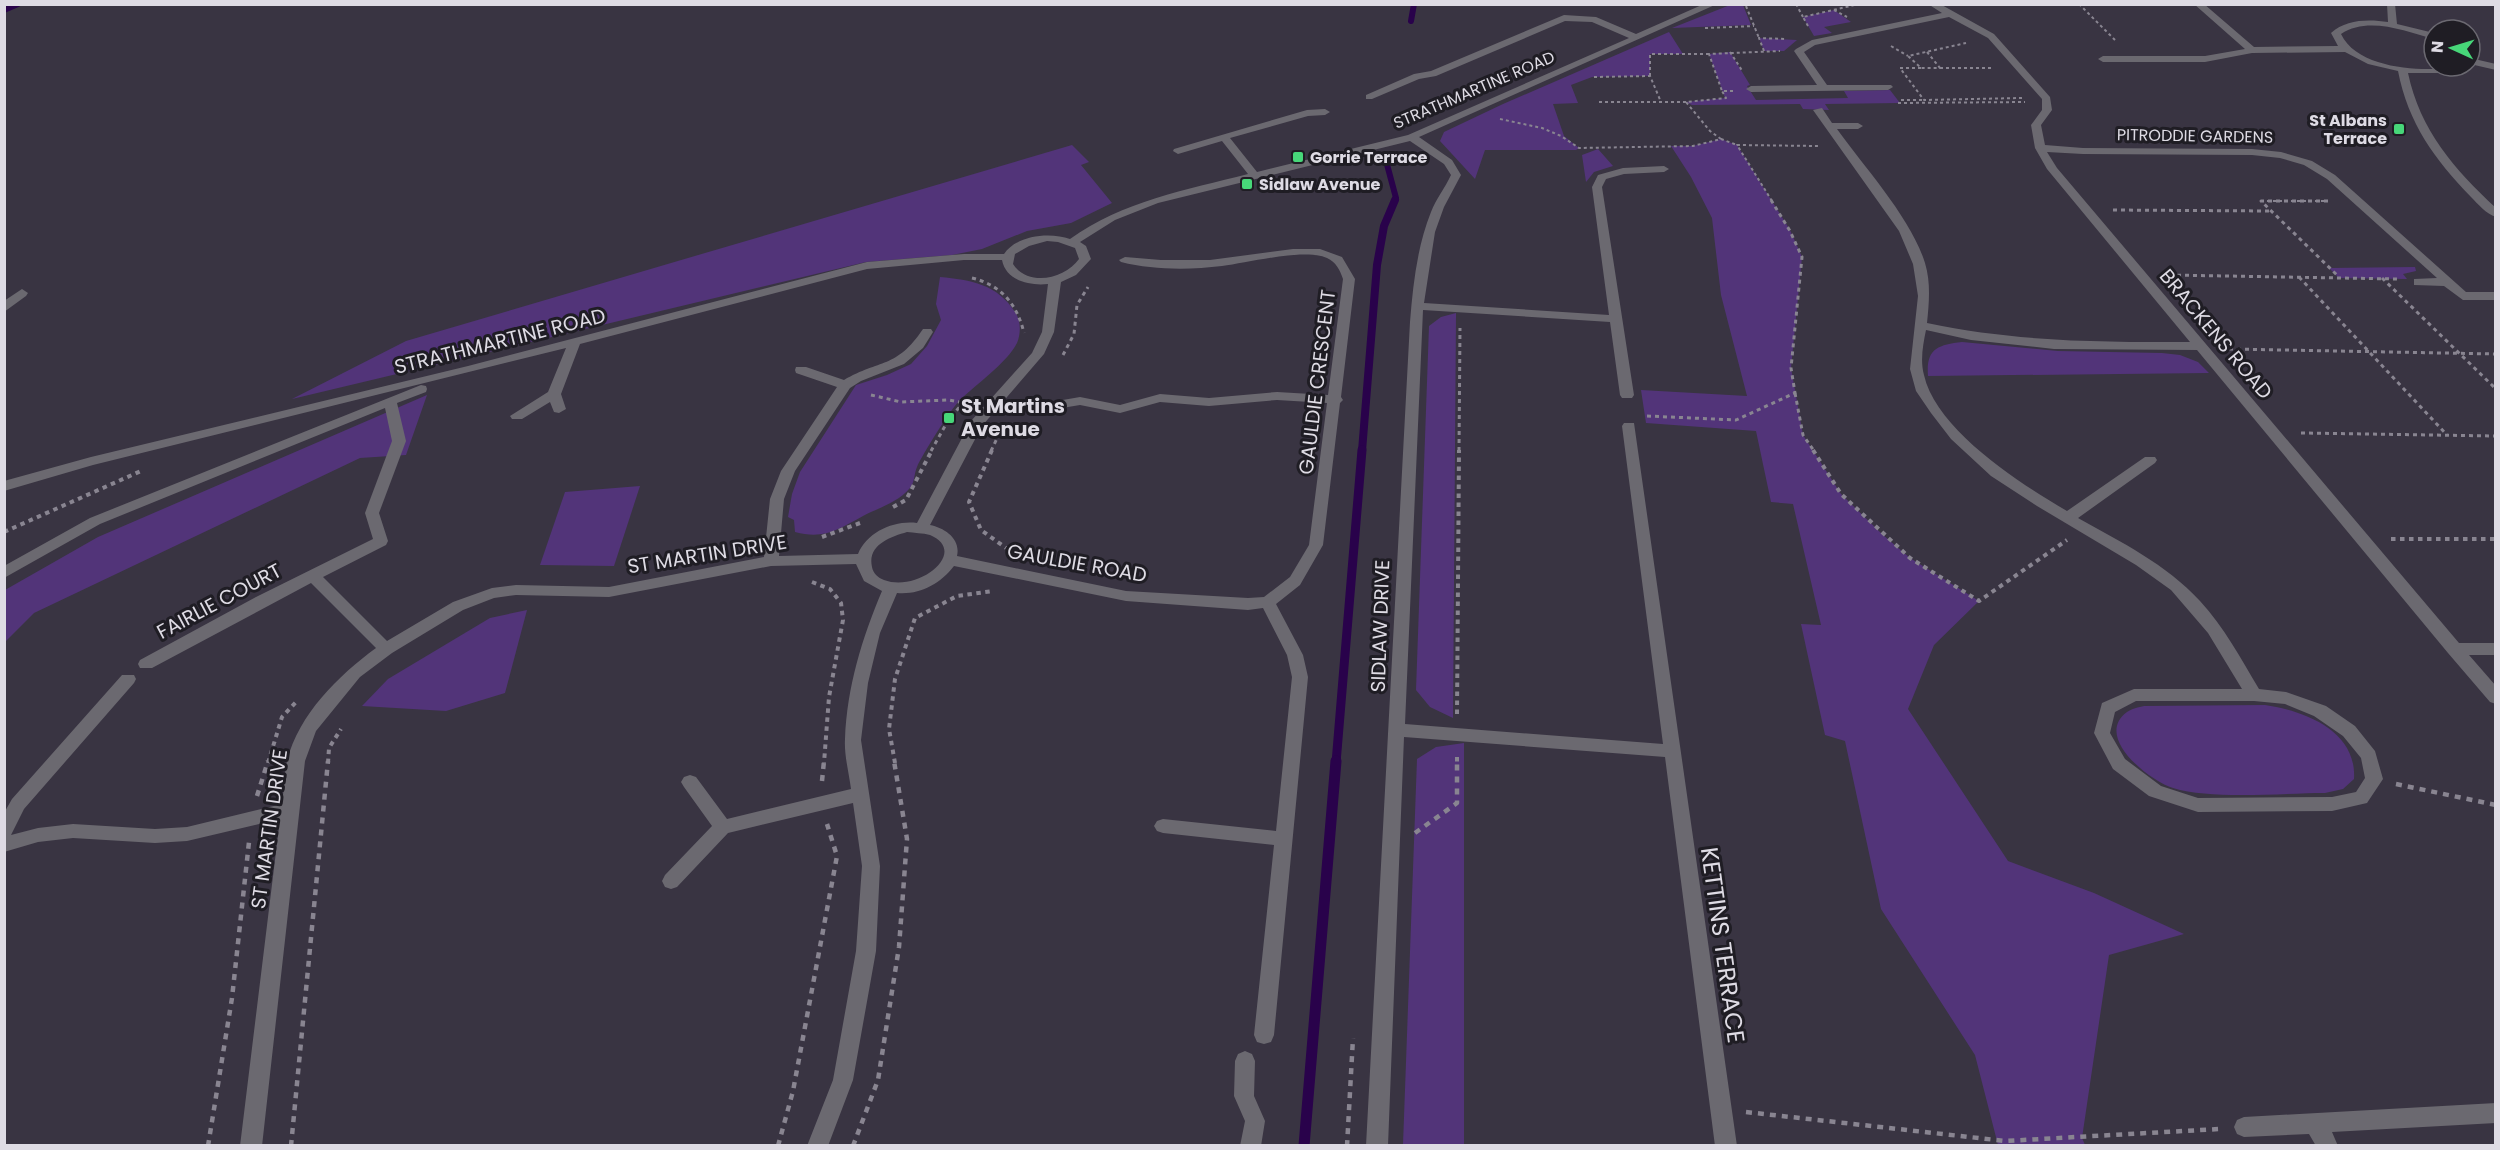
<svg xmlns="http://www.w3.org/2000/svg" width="2500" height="1150" viewBox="0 0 2500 1150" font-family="Poppins,sans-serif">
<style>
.green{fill:#523479}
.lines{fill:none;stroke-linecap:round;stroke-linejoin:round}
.stream-far3{stroke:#29024b;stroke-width:6}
.stream-far2{stroke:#29024b;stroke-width:8}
.stream-far1{stroke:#29024b;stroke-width:9}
.stream{stroke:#29024b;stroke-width:11}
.path-far3{stroke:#898591;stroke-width:2;stroke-dasharray:3 3;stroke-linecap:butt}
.path-far2{stroke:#898591;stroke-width:3;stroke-dasharray:4 4;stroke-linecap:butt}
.path-far1{stroke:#898591;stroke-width:4;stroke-dasharray:4.5 4.5;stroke-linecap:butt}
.path{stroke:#898591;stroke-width:4.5;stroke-dasharray:6 6;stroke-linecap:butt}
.minor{fill:#6b6970;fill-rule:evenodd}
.poi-dot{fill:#47d779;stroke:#1f1d24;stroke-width:2}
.labels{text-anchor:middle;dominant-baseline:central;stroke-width:6;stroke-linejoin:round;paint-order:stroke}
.far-street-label{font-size:16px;fill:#dedbe4;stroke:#1f1d24}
.far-poi-label{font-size:16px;font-weight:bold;fill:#dedbe4;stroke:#1f1d24;text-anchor:start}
.street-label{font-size:20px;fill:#dedbe4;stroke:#1f1d24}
.poi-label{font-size:20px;font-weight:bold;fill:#dedbe4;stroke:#1f1d24;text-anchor:start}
.near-street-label{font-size:24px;fill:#dedbe4;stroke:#1f1d24}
</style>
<rect width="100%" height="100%" fill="#393442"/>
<g class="green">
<polygon points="1730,5 1743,5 1751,25 1672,28"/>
<polygon points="1834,10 1851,22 1824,27 1832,33 1814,36 1803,17"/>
<polygon points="1669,32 1683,54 1650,54 1650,76 1592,77 1571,85 1578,103 1553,104 1564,136 1579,148 1576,150 1485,150 1475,179 1440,141 1444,132 1503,104"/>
<polygon points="1759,38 1797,40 1784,51 1764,51"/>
<polygon points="1730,52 1750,85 1747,86 1756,100 1848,98 1844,91 1890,90 1900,103 1825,104 1829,110 1803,109 1800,104 1692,105 1686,102 1725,98 1709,54"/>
<polygon points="1721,139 1737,145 1790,230 1802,257 1791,368 1803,435 1841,494 1883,535 1910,558 1979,601 1934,645 1908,709 2008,861 2094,893 2184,934 2109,955 2082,1138 2085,1145 1998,1145 1975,1055 1881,909 1845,741 1825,735 1801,624 1821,625 1793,504 1771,502 1756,431 1646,423 1641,390 1747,396 1721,295 1712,218 1691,177 1671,146 1693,146"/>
<polygon points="1072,145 1089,162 1081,165 1112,203 1071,223 1027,231 982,249 952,255 866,262 292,399 406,341"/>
<polygon points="1598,149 1613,166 1594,172 1586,182 1582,155"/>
<polygon points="2415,267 2416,271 2403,274 2407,279 2339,278 2329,268"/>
<path d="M940,277C971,280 997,284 1015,312C1021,320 1021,334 1017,343C1007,363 975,385 959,401C951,409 922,455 917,467C914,473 915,482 910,488C897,503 880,507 863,516C839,529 824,540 795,532L794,520L788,517L792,494L800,472L856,385L887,375L911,364L927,346L941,320L936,304Z"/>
<polygon points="1456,313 1456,314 1453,718 1430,707 1416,690 1429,326 1441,317"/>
<path d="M1962,342L2058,351L2162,353L2180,355L2198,362L2209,373L1928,376C1926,349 1937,345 1962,342Z"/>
<polygon points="427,395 406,455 360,458 34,613 5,642 5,590 98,537"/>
<polygon points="640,486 614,566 540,565 565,492"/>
<polygon points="527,610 505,693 446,711 362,706 388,679 490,618"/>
<path d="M2265,705C2305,711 2357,731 2354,779L2343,789L2325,793C2282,793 2212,800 2173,788C2150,781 2093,737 2127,712C2131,709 2139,707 2144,706Z"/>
<polygon points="1464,743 1464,1145 1403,1145 1417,759 1436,747"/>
</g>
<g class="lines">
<g class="stream-far3">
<polyline points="4,10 18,4"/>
<polyline points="1411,21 1414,4"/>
<polyline points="1385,157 1396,198 1395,201"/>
</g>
<polyline class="stream-far2" points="1362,451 1377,265 1384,226 1395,200"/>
<polyline class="stream-far1" points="1336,763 1362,450"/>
<polyline class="stream" points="1304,1146 1336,761"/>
<g class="path-far3">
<polyline points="1796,4 1803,17"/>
<polyline points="2079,4 2115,40"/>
<polyline points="1746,6 1759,38"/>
<polyline points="1834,10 1847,17"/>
<polyline points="1808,26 1803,17 1859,4"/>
<polyline points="1705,28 1754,26"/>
<polyline points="1891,46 1908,56"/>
<polyline points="1764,51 1759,38 1785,39"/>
<polyline points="1730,52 1743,72"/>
<polyline points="1927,52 1940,68 1921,68 1908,56 1966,43"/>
<polyline points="1921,68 1900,68 1924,100 2022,98"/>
<polyline points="1940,68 1993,68"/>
<polyline points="1650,76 1650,54 1709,54"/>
<polyline points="1594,77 1650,76 1661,102"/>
<polyline points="1733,91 1722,91 1709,54 1780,51"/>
<polyline points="1901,100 1923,100"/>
<polyline points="1599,102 1686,102"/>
<polyline points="1898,103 2025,102"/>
<polyline points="1500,119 1542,128 1561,136 1579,148 1693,146 1721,139 1737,145"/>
<polyline points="1721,139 1710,131 1686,102 1726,98 1722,91"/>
<polyline points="1772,201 1737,145 1818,146"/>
<polyline points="2261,201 2328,201"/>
</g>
<g class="path-far2">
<polyline points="2328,201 2261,201 2339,277"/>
<polyline points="2113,210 2270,211"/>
<polyline points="2169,275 2398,279"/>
<polyline points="2299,277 2447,435"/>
<path d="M972,278C1001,285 1017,304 1024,333"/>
<polyline points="2382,278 2496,389"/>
<polyline points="2229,349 2496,354"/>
<polyline points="1063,355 1074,334 1077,305 1088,287"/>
<polyline points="1795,393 1803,435 1814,451"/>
<polyline points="871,395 901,402 949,400 964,403"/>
<polyline points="1647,416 1736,420 1795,393 1791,368 1802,257 1790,231 1771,200"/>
<polyline points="2301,433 2496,436"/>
<polyline points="931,451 949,419 965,401"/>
<polyline points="991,451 1000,432"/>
<polyline points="1459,451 1460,328"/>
</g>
<g class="path-far1">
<polyline points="992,450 969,502 981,530 1006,548"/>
<polyline points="1813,450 1841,494 1910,558 1979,601 2067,540"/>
<polyline points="893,507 906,500 932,450"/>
<polyline points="4,532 141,471"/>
<polyline points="822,537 860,523"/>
<polyline points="2391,539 2496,539"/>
<polyline points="812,582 830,589 841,603 843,620 829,697 824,763"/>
<polyline points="1457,714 1459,450"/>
<polyline points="1457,757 1457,763"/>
<polyline points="268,763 282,717 296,702"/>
<polyline points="328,763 329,748 341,729"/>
<polyline points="895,763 889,729 895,679 915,618 957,596 993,591"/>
</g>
<g class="path">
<polyline points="822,781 824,761"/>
<polyline points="2396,784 2496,805"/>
<polyline points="257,796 268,761"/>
<polyline points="1415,833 1457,803 1457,761"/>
<polyline points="1746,1112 2005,1141 2219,1129"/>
<polyline points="208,1146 232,998 249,842"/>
<polyline points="291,1146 328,761"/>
<polyline points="778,1146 793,1091 837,856 827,824"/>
<polyline points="853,1146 878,1080 899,947 907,839 894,761"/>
<polyline points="1347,1146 1353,1038"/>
</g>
<g class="minor">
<path d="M1704,4H1717L1419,137L1452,160L1461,175L1444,207L1435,232L1424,303L1609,315L1592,187L1598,175L1623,168L1664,166L1669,169L1664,172L1624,174L1606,179L1602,187L1634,395L1632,398H1622L1620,395L1610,322L1423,310L1405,724L1663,744L1622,426L1624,423H1634L1737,1146H1715L1665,757L1404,737L1388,1146H1366L1410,322C1413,285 1417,247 1431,212C1436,199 1445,188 1451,175L1444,164L1410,141L1158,203L1115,220L1080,242L1086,246L1091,259L1076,275L1061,282L1054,332L1044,354L982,426L930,525C945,528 961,539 957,556L1126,591L1248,598L1264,597L1290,577L1309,545L1327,403L1277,400L1209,406L1160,402L1120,413L1080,405L1062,408L1055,404L1057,401L1080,397L1120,405L1160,394L1209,398L1277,392L1328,395L1343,279C1340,270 1336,262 1327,258C1303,248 1248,263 1222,266C1189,270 1153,270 1121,262L1119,260L1125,257L1161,260H1210L1293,249H1320L1342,257L1355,279L1341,397L1343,400L1340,403L1323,545L1300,585L1276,604L1303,655L1308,677L1274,1035L1271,1042L1264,1044L1257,1042L1254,1035L1274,845L1163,833L1157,831L1154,826L1157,821L1163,819L1276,831L1292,677L1287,655L1263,608L1248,610L1126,601L954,566C940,584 920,595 897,593L880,633L868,683L861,740L880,866L876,951L853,1080L828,1146H807L833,1080L856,951L862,866L853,803L728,833L677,887L671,889L665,887L662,881L665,875L712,826L684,787L681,782L684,777L690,775L696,777L727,819L851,789C849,773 844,755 845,739C847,687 862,638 882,591L864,581L856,564L771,566L609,597L516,595L494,598L463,610L392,653L360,677L316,731L305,761L262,1146H240L280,819L187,841L155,843L73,838L38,842L4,852V813L12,799L122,675H134L136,679L134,683L24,809L11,835L38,828L73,824L155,829L187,827L282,804C284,790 284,775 287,761C299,714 338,676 376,648L311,583L152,668H140L138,664L140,660L256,597L373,539L365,513L392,441L385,408L100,524L4,578V566L90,518L421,385L426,386L427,389L426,392L397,403L406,441L379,513L388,541L386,545L323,577L387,641L453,602L492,588L516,585L609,587L764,557L770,499L781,471L837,387L796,373L795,370L796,367H806L844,380C880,359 896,369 923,329H931L933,332L923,348L904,364L861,381L850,388L795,471L784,499L779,556L858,554C867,532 894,520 917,523L971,421L1032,353L1042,332L1048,284C1030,286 1006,281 1002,260H964L867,269L580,344L561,394L566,409L559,413L554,412L550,402L522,419H512L510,416L548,392L566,348L93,465L4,491V481L91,457L468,366L867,262L964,254H1004C1017,235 1050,232 1070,239C1123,201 1186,190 1248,174L1222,141L1178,154L1173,151L1174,149L1307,110L1325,109L1330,112L1325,115L1308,116L1230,138L1257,172L1408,135L1629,38L1592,22L1565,21L1436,76L1419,79L1372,99H1366V95L1414,74L1431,71L1564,15L1596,17L1636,34ZM1047,241L1058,242L1075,248L1079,259C1065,279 1028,287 1013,264L1015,254L1029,246ZM907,532C914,533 923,533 930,535C970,552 918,593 884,580C878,578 873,573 872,567C867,545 890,537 907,532Z"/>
<path d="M1928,4H1940L1994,34L2050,97L2052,110L2041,125L2045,145L2083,148L2252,149L2281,152L2312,161L2335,175L2466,292H2496V300H2463L2444,286L2414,285V279L2437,278L2327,179L2304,165L2280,158L2252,155L2083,154L2047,152L2057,168L2459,643H2496V655H2469L2496,686V704L2490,702L2448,653L2197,350L2054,349L1971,340L1926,330C1923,345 1920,360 1924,375C1936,430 2022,485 2067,511L2145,457H2155L2157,460L2155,463L2078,518C2121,542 2166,564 2200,601C2224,627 2241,659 2259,689L2286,692L2326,706L2355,726L2375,751L2383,779L2367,803L2332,811L2198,812L2149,796L2113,769L2094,733L2102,703L2134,689H2242L2208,633L2171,590L2136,565L2037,506L1991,476L1951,439L1931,413L1916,391L1910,369L1918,296L1913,264L1899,231L1813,110L1822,108L1832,123H1858L1863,126L1858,129H1837C1865,168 1911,218 1925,263C1931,283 1929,303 1927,323C2017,342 2099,342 2190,342L2047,169L2035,148L2031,125L2042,110V99L1988,38L1949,17L1815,45L1804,52L1827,85H1891L1893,87L1888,90L1751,92L1746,89L1751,86L1817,85L1794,51L1796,49L1812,40L1942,13ZM2136,701H2254L2285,704L2314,716L2343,736L2361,758L2365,778L2356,792L2332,797L2198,798L2161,786L2125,759L2110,733L2115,712Z"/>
<path d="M2194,4H2204L2254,47L2338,46L2331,33C2346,19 2369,19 2388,22L2387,4H2395L2397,24L2434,33V39C2405,31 2368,16 2341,34C2355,64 2404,70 2434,69C2445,68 2455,66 2467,66L2450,73H2408C2420,130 2454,169 2496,208V217C2486,214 2478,204 2471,197C2435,160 2408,123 2398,71L2368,64L2345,52L2252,53L2205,62H2103L2098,59L2103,56H2205L2245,49Z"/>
<polygon points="2470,58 2496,64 2496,70 2470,64"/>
<polygon points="22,289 28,293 26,296 4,312 4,301"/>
<polygon points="1245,1051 1252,1054 1255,1061 1254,1096 1265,1121 1261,1146 1240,1146 1245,1121 1234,1096 1235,1061 1238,1054"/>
<polygon points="2496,1103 2496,1123 2332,1132 2338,1146 2316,1146 2309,1134 2244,1137 2237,1134 2234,1127 2237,1120 2244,1117"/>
</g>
</g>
<g class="poi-dot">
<rect x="2393" y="123" width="12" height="12" rx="3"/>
<rect x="1292" y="151" width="12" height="12" rx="3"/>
<rect x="1241" y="178" width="12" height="12" rx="3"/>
<rect x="943" y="412" width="12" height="12" rx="3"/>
</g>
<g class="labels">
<g class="far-street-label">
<text transform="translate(1474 90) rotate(-23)">STRATHMARTINE ROAD</text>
<text transform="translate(2195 136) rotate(1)">PITRODDIE GARDENS</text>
</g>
<g class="far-poi-label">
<text x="2387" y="120" text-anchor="end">St Albans<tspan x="2387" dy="18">Terrace</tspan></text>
<text x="1310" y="157">Gorrie Terrace</text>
<text x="1259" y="184">Sidlaw Avenue</text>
</g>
<g class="street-label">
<text transform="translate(2216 334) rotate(50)">BRACKENS ROAD</text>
<text transform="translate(500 341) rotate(-14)">STRATHMARTINE ROAD</text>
<text transform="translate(1317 382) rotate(-83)">GAULDIE CRESCENT</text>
<text transform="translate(707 554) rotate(-9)">ST MARTIN DRIVE</text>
<text transform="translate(1077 563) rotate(10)">GAULDIE ROAD</text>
<text transform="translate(219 601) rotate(-28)">FAIRLIE COURT</text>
<text transform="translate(1380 626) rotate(-88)">SIDLAW DRIVE</text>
<text transform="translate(269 829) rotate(-82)">ST MARTIN DRIVE</text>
</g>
<g class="poi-label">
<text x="961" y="406">St Martins<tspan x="961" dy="23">Avenue</tspan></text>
</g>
<g class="near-street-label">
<text transform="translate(1723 945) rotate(82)">KETTINS TERRACE</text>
</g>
</g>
<rect width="2500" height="1150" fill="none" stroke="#dedbe4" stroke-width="12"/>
<g transform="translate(2452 48) rotate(274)"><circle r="28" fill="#1f1d24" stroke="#6b6971" stroke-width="1.5"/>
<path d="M0-4.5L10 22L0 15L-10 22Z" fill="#47d779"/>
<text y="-9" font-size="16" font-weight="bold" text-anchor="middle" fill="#dedbe4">N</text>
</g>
</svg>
